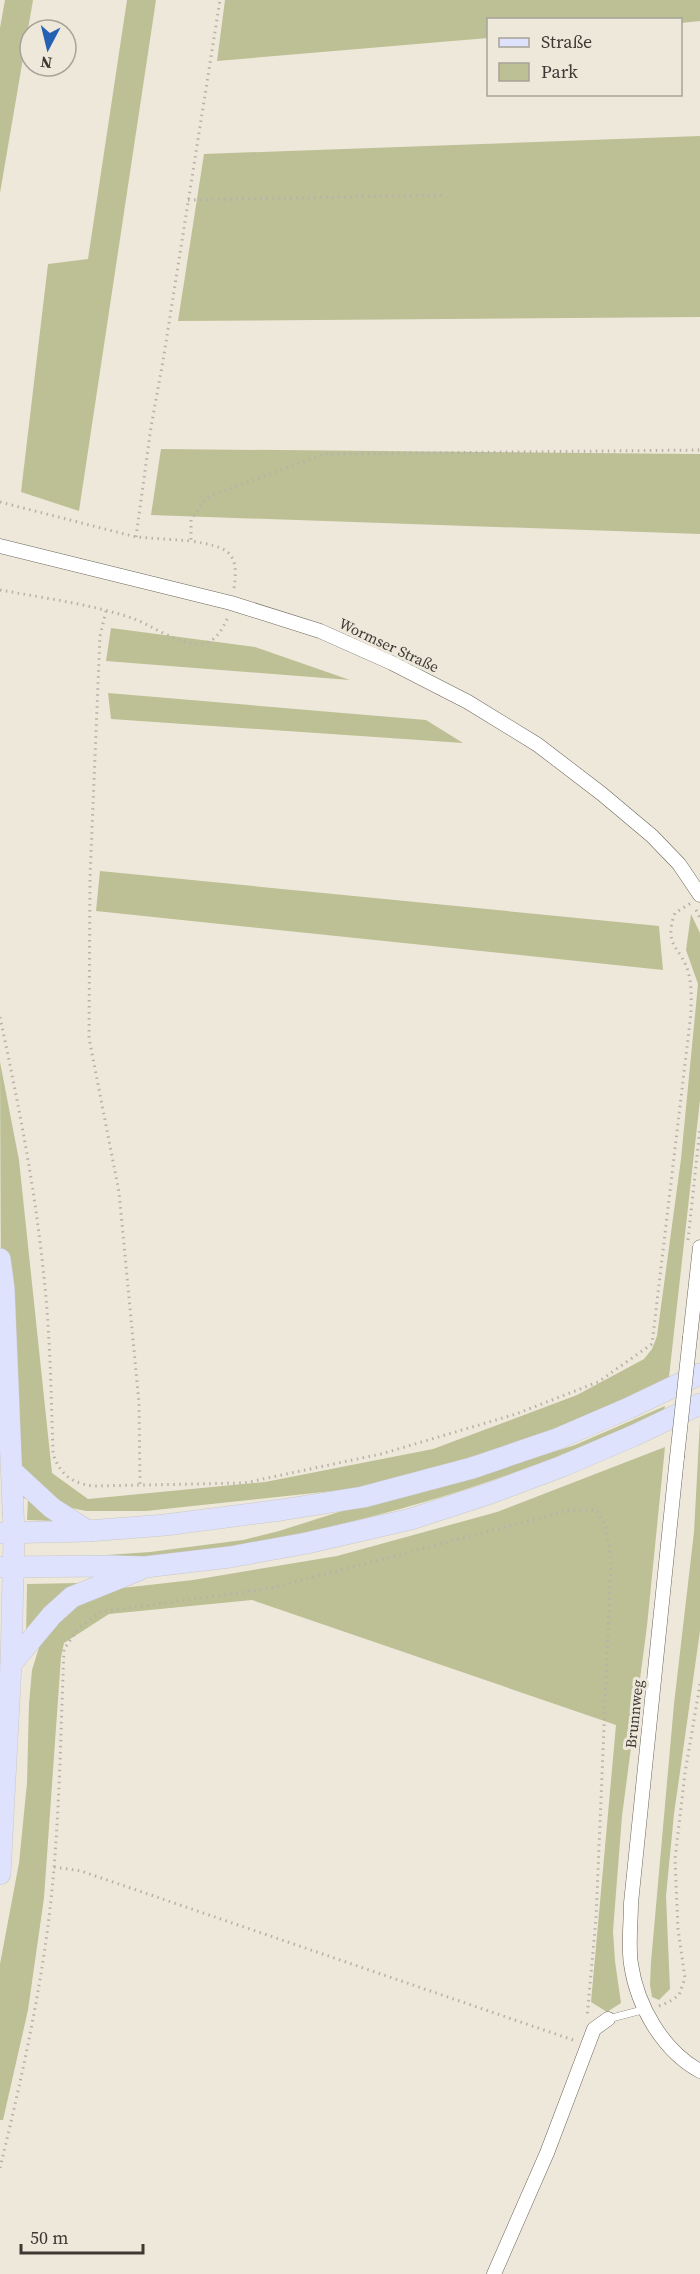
<svg xmlns="http://www.w3.org/2000/svg" width="700" height="2274" viewBox="0 0 700 2274" font-family="'Source Serif 4',serif">
<style>
.green{fill:#bdc094}
.lines{fill:none;stroke-linecap:round;stroke-linejoin:round}
.service-casing{stroke:#6b665b;stroke-width:8}
.minor-casing{stroke:#6b665b;stroke-width:15}
.primary-casing{stroke:#c9c8c6;stroke-width:22}
.path{stroke:#b7b2a8;stroke-width:3;stroke-dasharray:1.5 4.5;stroke-linecap:butt}
.service{stroke:#fff;stroke-width:7}
.minor{stroke:#fff;stroke-width:14}
.primary{stroke:#dfe2fd;stroke-width:21}
.minor-bridge-casing{stroke:#6b665b;stroke-width:15;stroke-linecap:butt}
.minor-bridge{stroke:#fff;stroke-width:14}
.labels{text-anchor:middle;dominant-baseline:central;stroke-width:6;stroke-linejoin:round;paint-order:stroke}
.street-label{font-size:15px;fill:#3d3a35;stroke:#eee8db}
</style>
<rect width="100%" height="100%" fill="#eee8db"/>
<g class="green">
<polygon points="5,0 33,0 0,193 0,28"/>
<polygon points="127,0 156,0 79,511 21,492 48,264 88,259"/>
<polygon points="225,0 700,0 700,21 681,23 680,20 488,20 488,38 217,61"/>
<polygon points="700,136 700,317 178,321 204,154"/>
<polygon points="161,449 700,454 700,534 151,515"/>
<polygon points="111,628 255,647 350,680 106,661"/>
<polygon points="108,693 426,720 463,743 111,719"/>
<polygon points="100,871 659,926 663,970 96,911"/>
<polygon points="691,914 700,933 700,1100 669,1377 614,1405 539,1439 370,1487 146,1511 86,1511 29,1499 55,1521 27,1520 28,1499 6,1494 5,1517 2,1517 0,1062 19,1160 52,1473 88,1499 265,1482 433,1449 577,1395 644,1359 652,1349 657,1336 681,1159 698,984 686,950"/>
<path d="M665,1406L664,1411C626,1427 589,1444 551,1459C429,1506 283,1544 153,1557C119,1560 83,1559 49,1559L150,1552L243,1540L279,1531L342,1511L470,1478L575,1445Z"/>
<polygon points="700,1421 700,1631 674,1814 666,1896 670,1989 659,2000 652,1997 650,1985 651,1962 674,1704 694,1532"/>
<polygon points="665,1447 647,1626 622,1816 613,1931 615,1961 621,2003 607,2012 591,2002 616,1725 252,1600 109,1614 64,1643 61,1657 44,1898 28,2010 3,2120 0,2120 0,1964 19,1863 27,1783 29,1704 32,1670 41,1641 60,1615 104,1590 193,1580 337,1556 497,1512"/>
<polygon points="78,1583 78,1586 26,1638 27,1584"/>
</g>
<g class="lines">
<g class="service-casing">
<polyline id="service" points="608,2019 646,2009"/>
</g>
<g class="minor-casing">
<g id="minor">
<polyline points="0,546 231,603 320,631 392,663 468,702 538,745 602,794 652,836 679,864 700,895"/>
<polyline points="690,1337 700,1247"/>
<path d="M677,1457L631,1903C631,1923 628,1945 631,1964C637,2006 663,2051 700,2071"/>
<polyline points="494,2274 547,2153 594,2029 608,2019"/>
</g>
</g>
<g class="primary-casing">
<g id="primary">
<polyline points="0,1259 4,1289 14,1533 11,1664 0,1874"/>
<polyline points="13,1472 52,1508 88,1531"/>
<polyline points="0,1533 88,1531 165,1525 281,1510 363,1497 472,1468 557,1439 629,1408 700,1374"/>
<polyline points="0,1567 110,1566 145,1567 230,1557 307,1543 411,1519 488,1494 563,1466 633,1436 700,1404"/>
<polyline points="11,1664 52,1615 72,1597 139,1570"/>
</g>
</g>
<g class="path">
<polyline points="188,200 445,195"/>
<polyline points="0,502 136,537 191,541"/>
<polyline points="136,537 151,427 163,361 220,0"/>
<path d="M234,588C240,549 225,547 191,541V520L207,497L324,454L700,450"/>
<path d="M0,590C44,598 90,604 132,618C151,625 176,643 197,644C215,645 222,630 229,615"/>
<polyline points="106,611 100,636 90,878 89,1038 119,1192 139,1403 140,1485"/>
<polyline points="696,910 700,918"/>
<path d="M0,1017C17,1097 33,1177 42,1259C50,1324 51,1389 53,1454C60,1474 71,1483 93,1486L244,1483L381,1454L516,1414L598,1382L652,1344L691,1013C691,1001 692,987 689,975C683,947 662,948 675,913L691,903"/>
<polyline points="688,1240 700,1128"/>
<polyline points="54,1867 81,1871 576,2041"/>
<polyline points="659,2006 669,2002 679,1995 685,1978 678,1929 675,1859 685,1773 700,1684"/>
<path d="M0,2168C24,2069 46,1969 54,1868C60,1795 61,1722 64,1649L78,1629L100,1612L272,1588L570,1510H596L605,1524L611,1559L596,1919L587,2017"/>
</g>
<use href="#service" class="service"/>
<use href="#minor" class="minor"/>
<use href="#primary" class="primary"/>
<g class="minor-bridge-casing">
<polyline id="minor-bridge" points="677,1457 690,1337"/>
</g>
<use href="#minor-bridge" class="minor-bridge"/>
</g>
<g class="labels">
<g class="street-label">
<text transform="translate(389 645) rotate(25)">Wormser Straße</text>
<text transform="translate(634 1714) rotate(-84)">Brunnweg</text>
</g>
</g>
<rect x="487" y="18" width="195" height="78" fill="#eee8db" stroke="#a7a299" stroke-width="1.5"/>
<rect x="499" y="38" width="30" height="9" fill="#dfe2fd" stroke="#a7a299" stroke-width="1.5"/>
<text x="541" y="48" font-size="18" fill="#3d3a35">Straße</text>
<rect x="499" y="63" width="30" height="18" fill="#bdc094" stroke="#a7a299" stroke-width="1.5"/>
<text x="541" y="78" font-size="18" fill="#3d3a35">Park</text>
<g transform="translate(48 48) rotate(187)"><circle r="28" fill="#eee8db" stroke="#a7a299" stroke-width="1.5"/>
<path d="M0-4.5L10 22L0 15L-10 22Z" fill="#2461b3"/>
<text y="-9" font-size="16" font-weight="bold" text-anchor="middle" fill="#3d3a35">N</text>
</g>
<path d="M21 2244v9h122v-9" fill="none" stroke="#3d3a35" stroke-width="3"/>
<text x="30" y="2244" font-size="18" fill="#3d3a35" stroke="#eee8db" stroke-width="4.5" paint-order="stroke">50 m</text>
</svg>
